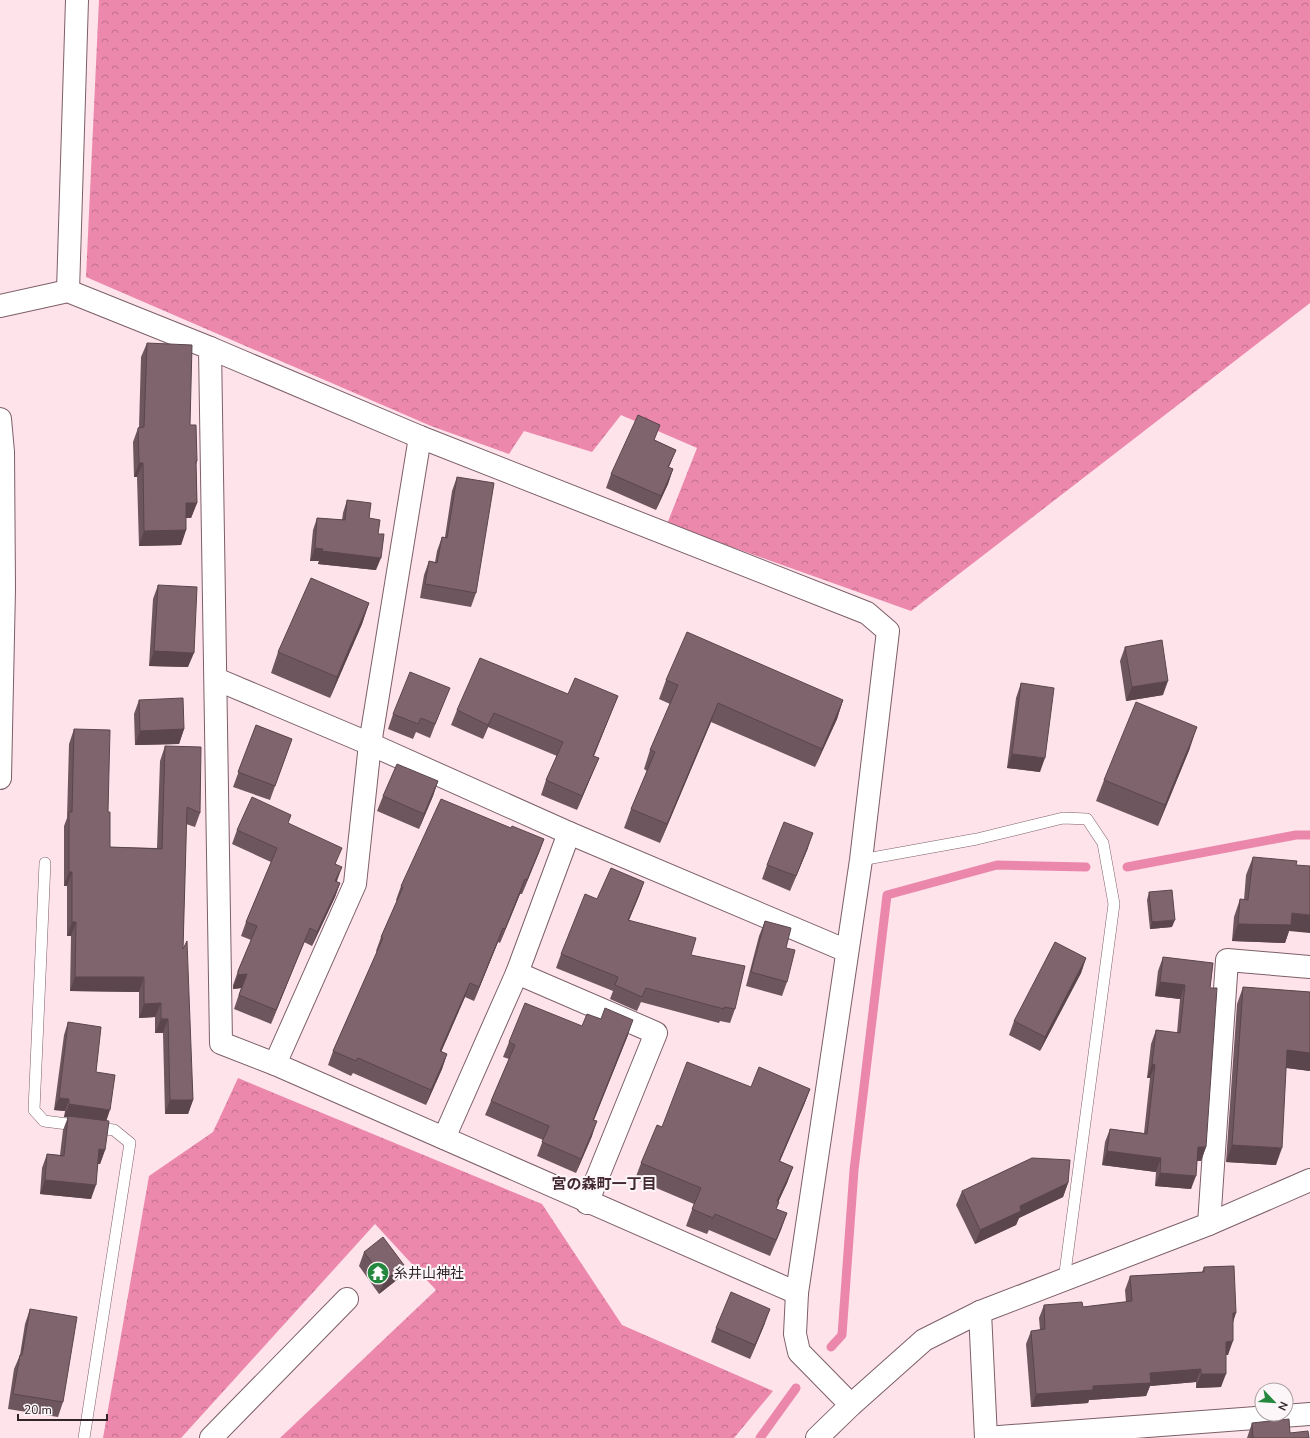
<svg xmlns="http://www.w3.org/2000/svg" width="1310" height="1438" viewBox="0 0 1310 1438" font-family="'Nunito Sans','Noto Sans JP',sans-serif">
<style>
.forest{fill:url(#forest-crowns)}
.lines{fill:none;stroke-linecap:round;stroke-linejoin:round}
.stream{stroke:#eb87ab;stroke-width:9}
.lane-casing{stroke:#7c5f68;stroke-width:12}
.street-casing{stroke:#7c5f68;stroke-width:24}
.secondary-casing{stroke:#7c5f68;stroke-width:24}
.lane{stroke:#fff;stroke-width:11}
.street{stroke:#fff;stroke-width:22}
.secondary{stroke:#fff;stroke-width:22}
.wall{fill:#6e565e}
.shaded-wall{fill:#5a464c}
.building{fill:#80646d;stroke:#5a464c}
.labels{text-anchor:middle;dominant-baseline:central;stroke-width:4;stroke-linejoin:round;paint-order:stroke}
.poi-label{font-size:14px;fill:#302428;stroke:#fdf6f8;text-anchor:start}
.neighbourhood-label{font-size:15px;font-weight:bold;fill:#422932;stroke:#fdf6f8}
</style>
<defs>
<pattern id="forest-crowns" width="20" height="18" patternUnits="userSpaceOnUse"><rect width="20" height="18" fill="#ec88ac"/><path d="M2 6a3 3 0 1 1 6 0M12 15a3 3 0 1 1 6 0" fill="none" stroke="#c06f8c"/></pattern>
</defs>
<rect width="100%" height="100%" fill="#fee3eb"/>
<g class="forest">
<polygon points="99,0 1310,0 1310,303 911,611 667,524 697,448 621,415 592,452 524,431 509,454 431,426 86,277"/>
<polygon points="238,1078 542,1204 622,1325 773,1391 734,1438 280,1438 436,1290 375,1224 181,1438 103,1438 149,1176 213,1132"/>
</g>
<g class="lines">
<g class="stream">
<polyline points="1127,867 1296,835 1310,835"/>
<polyline points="831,1347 842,1335 854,1170 887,895 997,865 1086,867"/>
<polyline points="760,1438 796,1388"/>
</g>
<g class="lane-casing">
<g id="lane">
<polyline points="861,860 977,839 1063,818 1087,819 1103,843 1114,904 1064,1280"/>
<polyline points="45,863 34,1110 44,1121 114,1130 130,1143 84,1438"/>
</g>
</g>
<g class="street-casing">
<g id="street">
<polyline points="68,291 77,0"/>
<polyline points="0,306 68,291 210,348 221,1043 275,1064 797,1293"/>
<polyline points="210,348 420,437 867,613 888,631 861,860 797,1293 795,1334 799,1352 851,1405"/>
<polyline points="0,419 3,452 4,588 0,778"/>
<polyline points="216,679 370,744 569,833 847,951"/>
<polyline points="517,973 656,1033 587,1203"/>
<polyline points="275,1064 355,884 370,744 420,437"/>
<polyline points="444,1138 517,973 569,833"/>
<polyline points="1209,1224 1227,960 1310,967"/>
<polyline points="980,1312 986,1438"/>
<polyline points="211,1438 347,1299"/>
<polyline points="986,1438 1310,1414"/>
</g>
</g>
<g class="secondary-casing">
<polyline id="secondary" points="817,1438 851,1405 924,1340 980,1312 1209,1224 1310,1180"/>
</g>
<use href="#lane" class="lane"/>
<use href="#street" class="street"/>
<use href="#secondary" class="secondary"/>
</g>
<g class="wall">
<polygon points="147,343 190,425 197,461 196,465 197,503 191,518 186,518 186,530 181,545 139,546 137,477 134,477 133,442 138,428 139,427 141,357"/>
<polygon points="655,440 676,450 669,467 673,469 668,484 656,510 606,488 611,474"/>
<polygon points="457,477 476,593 471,607 420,598 424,575 429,561 435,562 437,551 442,537 445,537 452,491"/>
<polygon points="347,500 369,518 378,534 376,570 318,564 319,561 310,561 313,530 317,518 342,520 343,513"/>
<polygon points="158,585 188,667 149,666 153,599"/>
<polygon points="369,603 362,624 330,698 271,673 278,652"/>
<polygon points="1125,647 1163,695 1126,701 1120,661"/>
<polygon points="666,680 843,700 837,719 815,767 711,722 660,843 624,828 631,809 647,771 644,769 650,750 670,704 659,699"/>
<polygon points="1021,683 1040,772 1007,768 1016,698"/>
<polygon points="568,694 618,696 594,756 599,758 593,772 577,810 541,795 546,780 557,756 488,727 483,739 451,725 457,710"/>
<polygon points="139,700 184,729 179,744 135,745 134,714"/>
<polygon points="444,702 430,738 416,732 413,739 388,729 393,714"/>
<polygon points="256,725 292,739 270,800 233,787"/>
<polygon points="74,729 108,812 110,847 157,848 160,761 165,746 200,813 195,827 186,824 183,949 193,1100 188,1114 165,1114 163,1033 155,1033 155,1017 139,1018 139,992 70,991 71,936 67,936 67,886 64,886 64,826 67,818 69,744"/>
<polygon points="1190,748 1158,826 1096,801 1104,780"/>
<polygon points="438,781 433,796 419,829 377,811 383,796"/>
<polygon points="288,823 336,864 337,882 340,883 335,897 312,946 304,942 271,1024 234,1009 241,988 233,989 233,985 238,971 251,940 241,936 246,922 271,862 232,844 237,830"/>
<polygon points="511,828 544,839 522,894 520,894 500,943 498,942 474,1001 465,997 441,1052 447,1054 442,1069 426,1105 353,1073 351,1076 328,1065 333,1051 377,952 376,951 381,937 397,901 396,900 401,886"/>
<polygon points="808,848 790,891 762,879 767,865"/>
<polygon points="1253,857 1289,931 1285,943 1232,941 1234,917 1240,899 1244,900 1246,875"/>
<polygon points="644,882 639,896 629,920 691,955 735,1009 730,1023 720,1021 719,1023 641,1002 637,1011 610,999 613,991 556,968 561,954 597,899"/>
<polygon points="1149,892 1172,927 1150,929 1147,900"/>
<polygon points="765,921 786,948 787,982 782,996 746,986 759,936"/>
<polygon points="1163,957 1210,988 1206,1147 1201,1161 1197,1161 1191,1189 1155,1186 1156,1172 1102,1165 1105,1142 1110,1129 1144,1133 1150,1078 1147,1078 1151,1044 1156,1030 1177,1033 1180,999 1155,996 1158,971"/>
<polygon points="1086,958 1081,973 1040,1051 1009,1035 1014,1021"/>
<polygon points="1243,987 1310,992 1310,1071 1286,1068 1276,1165 1226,1162 1237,1004"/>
<polygon points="68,1022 96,1072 106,1121 105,1150 100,1164 98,1164 91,1199 40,1194 42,1168 47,1154 60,1155 63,1130 68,1117 64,1117 65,1111 54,1110 64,1035"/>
<polygon points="582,1026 628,1035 594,1120 592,1136 576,1173 537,1156 543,1140 485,1115 509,1059 503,1057 509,1042"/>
<polygon points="810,1089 804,1105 780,1161 793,1167 787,1183 778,1202 776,1209 787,1213 770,1256 709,1230 707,1234 686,1226 694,1204 635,1179 641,1163 662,1127"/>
<polygon points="1068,1183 1063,1197 1019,1218 1016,1225 975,1244 956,1205 962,1191"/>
<polygon points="364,1252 398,1279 379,1294 359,1266"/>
<polygon points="1204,1267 1233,1323 1228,1355 1226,1355 1221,1387 1196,1388 1196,1382 1150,1386 1146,1396 1089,1400 1088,1403 1031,1407 1026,1344 1031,1331 1040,1330 1039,1318 1044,1305 1083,1307 1126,1302 1125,1290 1130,1276 1202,1272"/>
<polygon points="30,1309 63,1402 58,1417 8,1409 14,1369 20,1355 25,1324"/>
<polygon points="765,1323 750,1359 711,1342 716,1328"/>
<polygon points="1252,1423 1309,1438 1247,1438"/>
</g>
<g class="shaded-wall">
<polygon points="676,450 670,464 662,481 668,467"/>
<polygon points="139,463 143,463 137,477 134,477"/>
<polygon points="673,469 668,484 656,510 661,496"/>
<polygon points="186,503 197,503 191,518 180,518"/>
<polygon points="186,530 181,545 139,546 144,531"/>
<polygon points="315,548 323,549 381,558 376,570 318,564 319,561 310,561"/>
<polygon points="369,603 362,624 330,698 337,677"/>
<polygon points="154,651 194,653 188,667 149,666"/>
<polygon points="1168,681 1163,695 1126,701 1132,687"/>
<polygon points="618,696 612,710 588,770 593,756"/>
<polygon points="843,700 837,719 815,767 822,749"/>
<polygon points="718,703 711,722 660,843 667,824"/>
<polygon points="494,713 488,727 483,739 488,725"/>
<polygon points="1197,727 1190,748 1158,826 1165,805"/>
<polygon points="184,729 179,744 135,745 140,731"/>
<polygon points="1012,754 1045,758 1040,772 1007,768"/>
<polygon points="599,758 593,772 577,810 582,796"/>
<polygon points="438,781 433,796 419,829 424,814"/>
<polygon points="813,833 808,848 790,891 796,876"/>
<polygon points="544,839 539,853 522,894 527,880"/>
<polygon points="342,867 337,881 330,895 335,881"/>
<polygon points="69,872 72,872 67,886 64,886"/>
<polygon points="525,879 520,894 500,943 505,929"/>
<polygon points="644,882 639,896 623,934 628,920"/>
<polygon points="340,883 335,897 312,946 317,932"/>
<polygon points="1292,913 1310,915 1310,933 1289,931 1285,943 1232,941 1238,924"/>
<polygon points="1175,920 1172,927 1150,929 1152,922"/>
<polygon points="72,922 76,922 71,936 67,936"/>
<polygon points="310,928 304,942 271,1024 276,1010"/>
<polygon points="503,928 498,942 474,1001 479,987"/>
<polygon points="1086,958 1081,973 1040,1051 1045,1037"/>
<polygon points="247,974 242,988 233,989 238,975"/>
<polygon points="75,977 144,977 139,992 70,991"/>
<polygon points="1160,982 1185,985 1180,999 1155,996"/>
<polygon points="470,983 465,997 435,1066 440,1051"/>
<polygon points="161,1003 155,1017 139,1018 144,1004"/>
<polygon points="161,1019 168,1019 163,1033 155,1033"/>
<polygon points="633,1020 628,1035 588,1134 593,1120"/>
<polygon points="1287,1050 1310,1053 1310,1071 1280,1067"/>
<polygon points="447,1054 442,1069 426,1105 431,1090"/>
<polygon points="1152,1064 1155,1065 1150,1078 1147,1078"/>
<polygon points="810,1089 804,1105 773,1177 779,1161"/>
<polygon points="59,1098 69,1099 65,1111 54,1110"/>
<polygon points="170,1100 193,1100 188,1114 165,1114"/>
<polygon points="69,1104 110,1110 106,1122 64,1117"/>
<polygon points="597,1121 592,1136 576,1173 581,1159"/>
<polygon points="1232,1145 1282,1148 1276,1165 1226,1162"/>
<polygon points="1198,1147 1206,1147 1201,1161 1194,1160"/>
<polygon points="99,1149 105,1150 100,1164 94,1163"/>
<polygon points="1107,1151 1161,1158 1156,1172 1102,1165"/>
<polygon points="793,1167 787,1183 771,1218 777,1201"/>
<polygon points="1160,1173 1196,1176 1191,1189 1155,1186"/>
<polygon points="45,1180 96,1185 91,1199 40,1194"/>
<polygon points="1068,1183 1063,1197 1019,1218 1016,1225 975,1244 980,1230 1020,1206"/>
<polygon points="787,1213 781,1230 770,1256 776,1240"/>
<polygon points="404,1265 398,1279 379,1294 385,1280"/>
<polygon points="770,1309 765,1323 750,1359 755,1345"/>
<polygon points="1233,1313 1236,1313 1232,1326"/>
<polygon points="1233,1341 1228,1355 1221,1355 1226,1342"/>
<polygon points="1201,1369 1196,1382 1150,1386 1146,1396 1089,1400 1088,1403 1031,1407 1036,1394 1093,1386 1150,1373"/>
<polygon points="1201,1374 1226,1374 1221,1387 1196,1388"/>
</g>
<g class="building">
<polygon points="147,343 192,345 190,425 196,425 197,461 196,461 197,503 186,503 186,530 144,531 143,463 139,463 138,428 144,427"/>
<polygon points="638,415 660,425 654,440 676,450 668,467 673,469 661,496 611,474"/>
<polygon points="457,477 494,483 476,593 425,584 429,561 437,563 442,537 447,538"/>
<polygon points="347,500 371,503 369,518 380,520 378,534 384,534 381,558 322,551 323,549 315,548 317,518 345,520"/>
<polygon points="311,578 369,603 337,677 278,652"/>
<polygon points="158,585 197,587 194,653 154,651"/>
<polygon points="687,632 843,700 822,749 718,703 667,824 631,809 655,752 650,750 678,685 666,680"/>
<polygon points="1162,640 1168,681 1132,687 1125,647"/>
<polygon points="480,658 568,694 575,678 618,696 593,756 599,758 582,796 546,780 563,742 494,713 488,725 457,710"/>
<polygon points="410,672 450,688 435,724 421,718 418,724 393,714"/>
<polygon points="1021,683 1054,688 1045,758 1012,754"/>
<polygon points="183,698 184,729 140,731 139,700"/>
<polygon points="1136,702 1197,727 1165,805 1104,780"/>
<polygon points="256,725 292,739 275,786 238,772"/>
<polygon points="74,729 110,730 108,812 110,812 110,847 162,849 165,746 201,747 200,813 187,807 183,949 187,941 193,1100 170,1100 168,1019 161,1019 161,1003 144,1004 144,977 75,977 76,922 72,922 72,872 69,872 69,812 72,812"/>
<polygon points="397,764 438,781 424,814 383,796"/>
<polygon points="252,797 291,815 288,823 342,848 335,864 342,867 335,881 340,883 317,932 310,928 276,1010 239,995 247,974 238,975 238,971 257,926 246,922 277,848 237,830"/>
<polygon points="441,799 511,828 512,826 544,839 527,880 525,879 505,929 503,928 479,987 470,983 440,1051 447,1054 431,1090 358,1058 356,1061 333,1051 383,938 381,937 403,887 401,886"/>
<polygon points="784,822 813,833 796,876 767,865"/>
<polygon points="1253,857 1297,861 1296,865 1310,866 1310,915 1292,913 1291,925 1238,924 1240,899 1248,900"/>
<polygon points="611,868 644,882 628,920 696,938 691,955 745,966 735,1009 724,1007 724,1009 646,988 642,997 615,985 618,977 561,954 585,894 597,899"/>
<polygon points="1172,890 1175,920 1152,922 1149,892"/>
<polygon points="765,921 791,928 786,948 795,950 787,982 751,972"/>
<polygon points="1055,942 1086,958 1045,1037 1014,1021"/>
<polygon points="1163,957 1213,963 1210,988 1217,988 1206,1147 1198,1147 1196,1176 1160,1173 1161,1158 1107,1151 1110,1129 1147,1134 1155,1065 1152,1064 1156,1030 1180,1033 1185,985 1160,982"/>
<polygon points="1243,987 1310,992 1310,1053 1287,1050 1282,1148 1232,1145"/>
<polygon points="525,1003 582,1026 587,1014 601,1019 605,1008 633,1020 593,1120 597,1121 581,1159 542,1142 549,1126 491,1101 515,1045 509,1042"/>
<polygon points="68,1022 101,1027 96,1072 115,1075 110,1110 69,1104 69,1099 59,1098"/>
<polygon points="687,1062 751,1087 759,1067 810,1089 779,1161 793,1167 777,1201 779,1202 776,1209 787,1213 776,1240 715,1214 713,1218 692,1209 701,1188 641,1163 657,1125 662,1127"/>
<polygon points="68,1116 109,1121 105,1150 99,1149 96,1185 45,1180 47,1154 64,1156"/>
<polygon points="1032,1158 1070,1160 1068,1183 1020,1206 1021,1211 980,1230 962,1191"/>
<polygon points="383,1237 404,1265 385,1280 364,1252"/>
<polygon points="1234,1266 1236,1313 1233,1313 1233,1341 1226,1342 1226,1374 1201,1374 1201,1369 1150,1373 1151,1383 1093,1386 1093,1390 1036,1394 1031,1331 1045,1329 1044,1305 1082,1302 1083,1307 1132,1301 1130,1276 1204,1272 1204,1267"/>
<polygon points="731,1292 770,1309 755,1345 716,1328"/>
<polygon points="30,1309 77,1317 63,1402 13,1394 20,1355 22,1355"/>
<polygon points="1289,1419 1290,1433 1308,1431 1309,1438 1253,1438 1252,1423"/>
</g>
<defs>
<g id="temple-disc" transform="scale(1.15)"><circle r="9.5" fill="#23883d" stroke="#fdf6f8"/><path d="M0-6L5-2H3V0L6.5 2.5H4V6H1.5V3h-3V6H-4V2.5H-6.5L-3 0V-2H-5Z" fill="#fff"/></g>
</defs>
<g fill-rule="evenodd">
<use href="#temple-disc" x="378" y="1273"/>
</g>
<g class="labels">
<g class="poi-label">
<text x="394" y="1273">糸井山神社</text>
</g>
<g class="neighbourhood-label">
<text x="604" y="1184">宮の森町一丁目</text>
</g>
</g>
<g transform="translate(1274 1402) rotate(115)"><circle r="19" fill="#fdf6f8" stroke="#aba2a5"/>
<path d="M0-3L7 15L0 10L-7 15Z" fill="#23883d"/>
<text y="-6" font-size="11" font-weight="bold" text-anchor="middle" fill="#302428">N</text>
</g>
<path d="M18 1414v6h89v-6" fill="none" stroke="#302428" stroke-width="2"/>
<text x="24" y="1414" font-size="12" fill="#302428" stroke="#fdf6f8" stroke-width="3" paint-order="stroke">20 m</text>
</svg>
